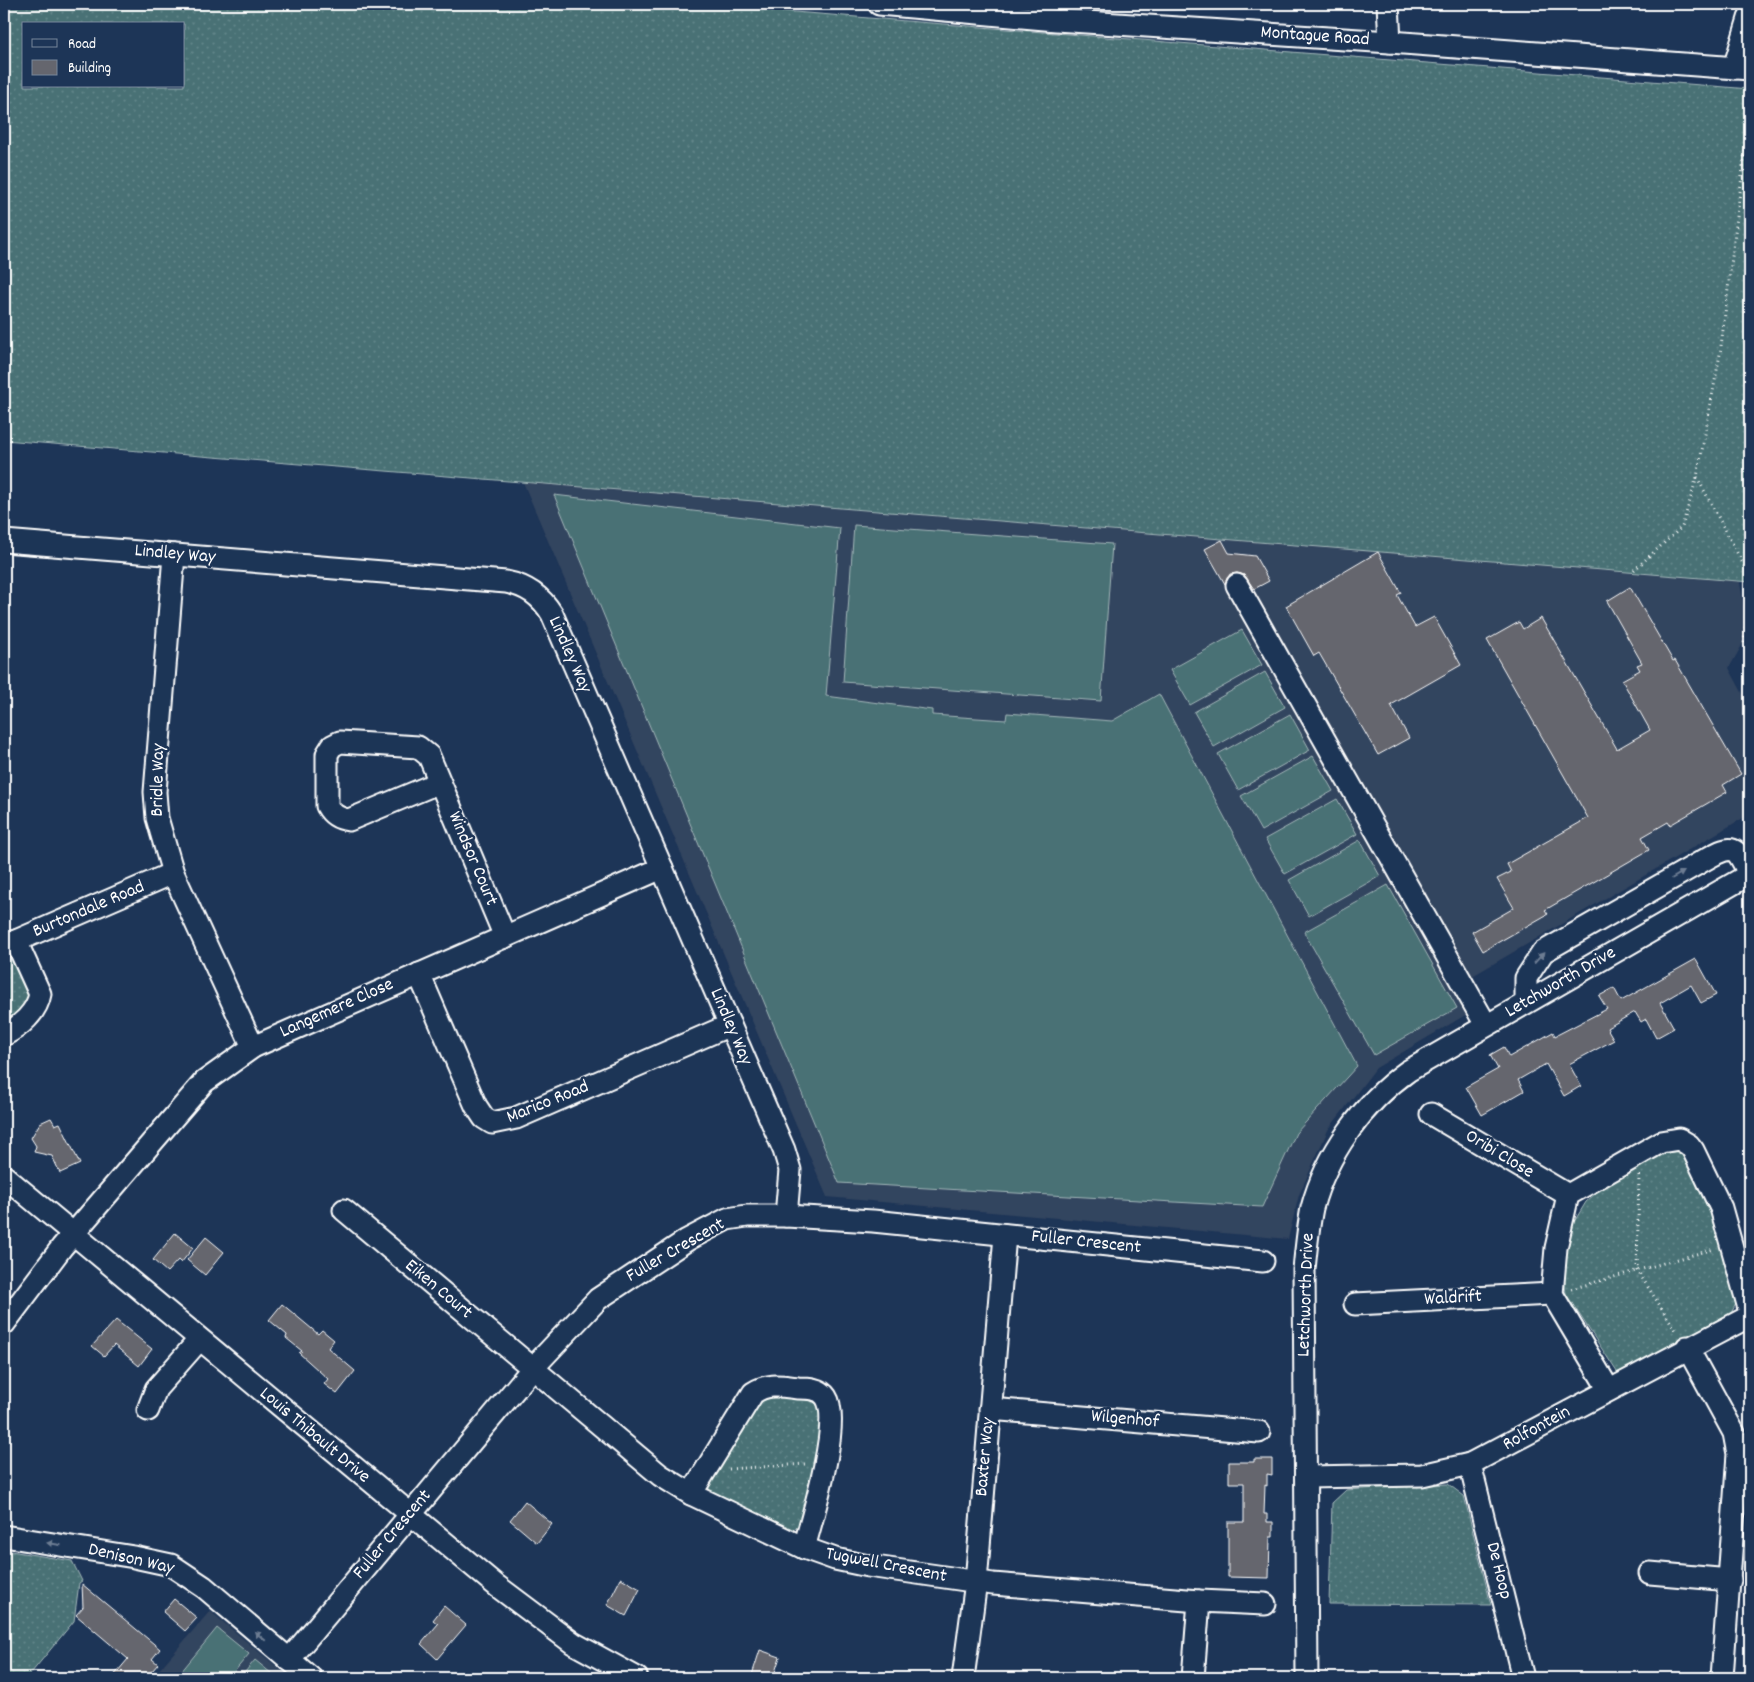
<svg xmlns="http://www.w3.org/2000/svg" width="1754" height="1682" viewBox="0 0 1754 1682" font-family="Dekko,sans-serif">
<style>
.built{fill:#33445e}
.grass{fill:url(#grass-dots);stroke:#a4b8ba;fill-rule:evenodd}
.garden{fill:#487175;stroke:#a4b8ba}
.building{fill:#65666e;stroke:#fff}
.lines{fill:none;stroke-linecap:round;stroke-linejoin:round}
.minor-casing{stroke:#fff;stroke-width:25}
.path{stroke:#fff;stroke-width:3;stroke-dasharray:1 4;stroke-linecap:butt}
.minor{stroke:#1d3557;stroke-width:21}
.oneway{fill:#6c7c92}
.labels{text-anchor:middle;dominant-baseline:central;stroke-width:5;stroke-linejoin:round;paint-order:stroke}
.street-label{font-size:19px;fill:#fff;stroke:#1d3557}
</style>
<defs>
<pattern id="grass-dots" width="8" height="8" patternUnits="userSpaceOnUse" patternTransform="scale(1.25)"><rect width="8" height="8" fill="#487175"/><path d="M2 2h.1M6 6h.1" fill="none" stroke="#63868a" stroke-width="1.8" stroke-linecap="round"/></pattern>
</defs>
<rect width="100%" height="100%" fill="#1d3557"/>
<filter id="ink" filterUnits="userSpaceOnUse"><feTurbulence type="fractalNoise" baseFrequency=".02" numOctaves="2"/><feDisplacementMap in="SourceGraphic" scale="10" xChannelSelector="R" yChannelSelector="G"/><feConvolveMatrix kernelMatrix="1 2 1 2 8 2 1 2 1" color-interpolation-filters="sRGB"/></filter>
<g filter="url(#ink)">
<g class="built">
<polygon points="523,482 1207,530 1739,578 1749,633 1729,668 1750,707 1750,814 1469,978 1484,1004 1376,1068 1328,1130 1299,1195 1288,1239 827,1197"/>
<polygon points="210,1611 290,1678 152,1678"/>
</g>
<g class="grass">
<path d="M4,4H695L1750,89V582L4,440ZM24,24H184V86H24Z"/>
<path d="M4,951C19,955 29,985 30,999L14,1019L4,1021Z"/>
<path d="M1676,1149C1707,1171 1727,1264 1737,1302L1730,1315L1619,1375L1566,1294L1563,1266L1571,1227L1586,1202L1607,1183L1662,1151Z"/>
<polygon points="761,1396 808,1397 820,1406 819,1460 799,1527 791,1530 710,1492 707,1482"/>
<polygon points="1448,1484 1464,1496 1491,1605 1329,1604 1332,1503 1346,1490"/>
<polygon points="4,1550 72,1561 82,1581 79,1583 74,1621 27,1678 4,1676"/>
</g>
<g class="garden">
<polygon points="554,495 840,528 826,696 932,710 932,715 1006,720 1007,713 1112,721 1159,694 1357,1066 1296,1133 1262,1207 839,1183"/>
<polygon points="854,525 1112,544 1101,701 843,682"/>
<polygon points="1242,630 1262,665 1190,705 1170,670"/>
<polygon points="1265,672 1285,707 1214,747 1194,712"/>
<polygon points="1290,714 1310,750 1238,790 1218,754"/>
<polygon points="1313,756 1333,791 1261,831 1241,796"/>
<polygon points="1337,799 1357,834 1285,874 1265,839"/>
<polygon points="1360,840 1380,876 1309,916 1289,880"/>
<polygon points="1388,885 1457,1008 1374,1055 1304,932"/>
<polygon points="217,1628 249,1654 229,1678 176,1678"/>
<polygon points="255,1660 277,1678 240,1678"/>
</g>
<g class="building">
<polygon points="1222,540 1229,553 1255,556 1269,581 1254,589 1244,575 1237,573 1230,574 1225,584 1205,549"/>
<polygon points="1378,552 1401,593 1397,595 1415,627 1434,617 1461,665 1391,705 1409,738 1378,755 1319,653 1314,656 1286,606"/>
<polygon points="1630,587 1673,661 1675,660 1741,774 1723,785 1727,792 1670,825 1668,822 1642,837 1649,850 1545,910 1548,914 1483,951 1472,932 1514,908 1497,879 1511,872 1507,864 1588,818 1487,640 1519,622 1523,629 1541,618 1617,749 1650,730 1622,680 1640,670 1637,665 1642,663 1607,601"/>
<polygon points="1696,959 1716,995 1701,1003 1691,985 1660,1003 1674,1028 1656,1038 1646,1019 1641,1022 1635,1012 1607,1028 1614,1040 1569,1064 1581,1086 1564,1096 1546,1064 1518,1080 1524,1091 1482,1115 1466,1087 1498,1069 1490,1055 1504,1047 1509,1057 1553,1032 1555,1036 1607,1009 1599,996 1614,988 1621,1001"/>
<polygon points="51,1118 55,1125 60,1123 80,1164 60,1173 52,1156 34,1152 36,1146 31,1138 40,1123"/>
<polygon points="175,1233 193,1248 181,1263 178,1260 167,1272 153,1260"/>
<polygon points="206,1237 224,1252 205,1275 187,1260"/>
<polygon points="282,1304 318,1334 322,1330 334,1340 328,1348 355,1371 337,1394 324,1384 328,1379 299,1353 302,1351 286,1338 287,1335 269,1320"/>
<polygon points="116,1320 152,1349 139,1366 114,1345 104,1356 92,1346"/>
<polygon points="1254,1459 1272,1459 1272,1475 1267,1474 1267,1486 1265,1485 1264,1514 1267,1514 1267,1522 1273,1522 1273,1537 1270,1537 1269,1578 1228,1577 1228,1522 1244,1522 1244,1483 1229,1483 1229,1462 1254,1462"/>
<polygon points="525,1501 552,1524 537,1543 510,1520"/>
<polygon points="621,1578 640,1589 626,1616 607,1605"/>
<polygon points="82,1584 160,1649 152,1659 158,1664 146,1678 112,1678 128,1659 76,1615 83,1607"/>
<polygon points="174,1599 197,1618 185,1631 163,1612"/>
<polygon points="444,1606 466,1625 437,1659 421,1644 438,1624 433,1620"/>
<polygon points="760,1650 780,1657 773,1678 751,1678"/>
</g>
<g class="lines">
<g class="minor-casing">
<g id="minor">
<polyline points="879,4 1056,20 1390,42 1750,69"/>
<polyline points="1388,4 1390,42"/>
<polyline points="1734,68 1750,15"/>
<path d="M4,541L506,582C527,586 541,596 552,614L784,1150L790,1170L786,1216"/>
<polyline points="174,555 155,792 157,818 173,873 253,1047"/>
<polyline points="1237,585 1486,1025"/>
<path d="M440,782L349,820C339,819 332,815 327,806V754L332,746L340,742L418,747L429,756L505,937"/>
<polyline points="4,943 16,941 173,873"/>
<polyline points="419,974 476,1106 484,1118 492,1123 516,1118 730,1025"/>
<path d="M1526,1002V978L1543,952L1708,858C1736,842 1736,849 1750,875"/>
<path d="M4,1035C20,1027 37,1012 40,994L16,941"/>
<polyline points="1431,1114 1568,1195"/>
<polyline points="4,1176 497,1586 573,1643 637,1678"/>
<polyline points="344,1210 660,1475 691,1494 804,1548 835,1559 868,1566 993,1584 1199,1601 1265,1604"/>
<polyline points="1355,1304 1552,1294"/>
<polyline points="4,1324 62,1247 204,1082 253,1047 662,868"/>
<polyline points="1687,1347 1734,1433 1738,1454 1722,1678"/>
<polyline points="1609,1390 1552,1294 1556,1248 1568,1195 1661,1142 1679,1139 1689,1145 1693,1150 1721,1208 1750,1312"/>
<polyline points="990,1409 1259,1432"/>
<polyline points="148,1410 156,1389 199,1340"/>
<polyline points="1470,1464 1523,1678"/>
<polyline points="1306,1477 1422,1475 1470,1464 1750,1316"/>
<path d="M691,1494L753,1393C768,1383 781,1386 798,1388C808,1388 820,1388 826,1397C842,1421 812,1518 804,1548"/>
<polyline points="4,1536 134,1557 171,1565 204,1587 311,1678"/>
<polyline points="1650,1573 1730,1580"/>
<polyline points="289,1660 532,1369 598,1299 687,1240 727,1219 747,1216 786,1216 873,1221 1263,1261"/>
<polyline points="963,1678 976,1582 1005,1235"/>
<polyline points="1193,1678 1199,1601"/>
<path d="M1307,1678L1304,1270C1306,1249 1308,1228 1312,1208C1326,1155 1363,1103 1408,1071L1750,874"/>
</g>
</g>
<g class="path">
<polyline points="1697,477 1750,577"/>
<polyline points="1634,570 1682,527 1697,477 1720,354 1750,111"/>
<polyline points="1749,577 1744,645 1750,649"/>
<polyline points="1639,1175 1637,1270 1677,1332"/>
<polyline points="1571,1289 1714,1249"/>
<polyline points="729,1469 805,1464"/>
</g>
<use href="#minor" class="minor"/>
</g>
<defs><path id="oneway-solid" d="M-6-.8H1V-3.2L6.5 0L1 3.2V.8H-6Z" transform="scale(1.25)"/></defs>
<g class="oneway">
<use href="#oneway-solid" transform="translate(1678 875) rotate(-30)"/>
<use href="#oneway-solid" transform="translate(1539 958) rotate(-48)"/>
<use href="#oneway-solid" transform="translate(54 1544) rotate(-171)"/>
<use href="#oneway-solid" transform="translate(260 1636) rotate(-140)"/>
</g>
</g>
<g class="labels">
<g class="street-label">
<text transform="translate(1315 37) rotate(4)">Montague Road</text>
<text transform="translate(175 555) rotate(5)">Lindley Way</text>
<text transform="translate(569 655) rotate(66)">Lindley Way</text>
<text transform="translate(159 780) rotate(-89)">Bridle Way</text>
<text transform="translate(472 859) rotate(67)">Windsor Court</text>
<text transform="translate(89 910) rotate(-23)">Burtondale Road</text>
<text transform="translate(1561 983) rotate(-30)">Letchworth Drive</text>
<text transform="translate(337 1009) rotate(-24)">Langemere Close</text>
<text transform="translate(730 1027) rotate(67)">Lindley Way</text>
<text transform="translate(548 1103) rotate(-22)">Marico Road</text>
<text transform="translate(1499 1155) rotate(31)">Oribi Close</text>
<text transform="translate(1086 1243) rotate(6)">Fuller Crescent</text>
<text transform="translate(676 1251) rotate(-30)">Fuller Crescent</text>
<text transform="translate(438 1290) rotate(40)">Eiken Court</text>
<text transform="translate(1307 1295) rotate(-88)">Letchworth Drive</text>
<text transform="translate(1453 1299) rotate(-3)">Waldrift</text>
<text transform="translate(1125 1420) rotate(5)">Wilgenhof</text>
<text transform="translate(1537 1429) rotate(-29)">Rolfontein</text>
<text transform="translate(314 1436) rotate(40)">Louis Thibault Drive</text>
<text transform="translate(986 1457) rotate(-85)">Baxter Way</text>
<text transform="translate(393 1535) rotate(-50)">Fuller Crescent</text>
<text transform="translate(131 1560) rotate(13)">Denison Way</text>
<text transform="translate(886 1566) rotate(11)">Tugwell Crescent</text>
<text transform="translate(1498 1571) rotate(76)">De Hoop</text>
</g>
</g>
<rect width="1754" height="1682" fill="none" stroke="#1d3557" stroke-width="20"/>
<rect x="10" y="10" width="1734" height="1662" fill="none" stroke="#fff" stroke-width="2" filter="url(#ink)"/>
<rect x="22" y="22" width="162" height="65" fill="#1d3557" stroke="#77869a"/>
<rect x="32" y="39" width="25" height="8" fill="#1d3557" stroke="#77869a"/>
<text x="68" y="48" font-size="15" fill="#ffffff">Road</text>
<rect x="32" y="60" width="25" height="15" fill="#65666e" stroke="#77869a"/>
<text x="68" y="72" font-size="15" fill="#ffffff">Building</text>
</svg>
